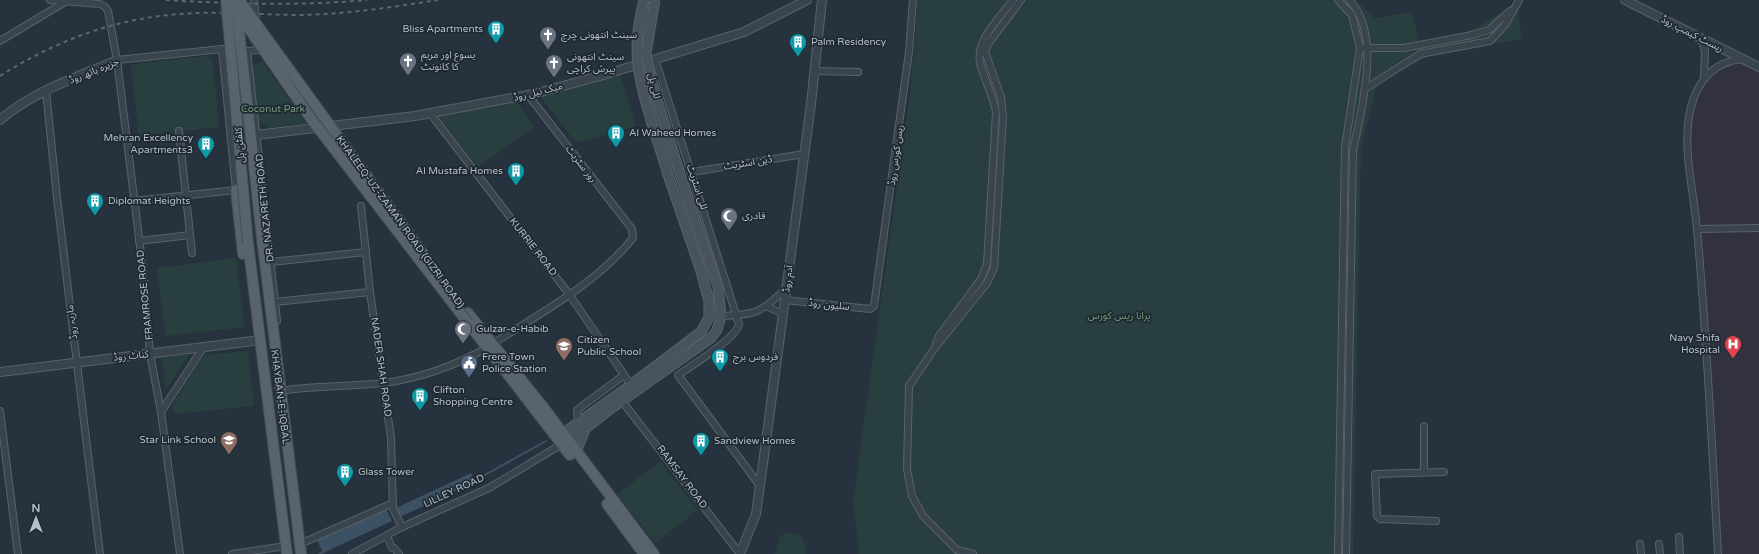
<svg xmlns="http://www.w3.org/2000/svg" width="1759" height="554" viewBox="0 0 1759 554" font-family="'Varela Round','Noto Sans Arabic',sans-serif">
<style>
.medical{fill:#32323f}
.green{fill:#293f3f}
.water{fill:#3d5164}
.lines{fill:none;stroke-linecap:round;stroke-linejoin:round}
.stream{stroke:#3d5164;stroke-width:2}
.minor-casing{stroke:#58626b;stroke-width:8}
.tertiary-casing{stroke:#58626b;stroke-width:10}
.secondary-casing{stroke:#58626b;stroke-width:11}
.primary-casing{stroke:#434d56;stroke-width:12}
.minor{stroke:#3a444d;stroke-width:6}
.tertiary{stroke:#3a444d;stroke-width:8}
.secondary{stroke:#495360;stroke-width:9}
.primary{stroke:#58636d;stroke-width:10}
.rail{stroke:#5d6874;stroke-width:2;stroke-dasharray:4 4;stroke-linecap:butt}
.secondary-bridge-casing{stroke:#58626b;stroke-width:11;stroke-linecap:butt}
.primary-bridge-casing{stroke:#434d56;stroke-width:12;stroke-linecap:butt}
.secondary-bridge{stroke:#495360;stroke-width:9}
.primary-bridge{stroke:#58636d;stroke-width:10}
.labels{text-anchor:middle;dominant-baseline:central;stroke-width:3.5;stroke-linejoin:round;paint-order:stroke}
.poi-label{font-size:10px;fill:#b6bfc8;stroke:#1f2932;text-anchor:start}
.street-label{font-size:10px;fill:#b6bfc8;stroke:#1f2932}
.park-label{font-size:10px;fill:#769c7c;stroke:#1f2932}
</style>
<rect width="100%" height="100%" fill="#26323d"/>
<polygon class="medical" points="1729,60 1759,65 1759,554 1718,554 1697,229 1687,141 1698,88 1718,66"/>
<g class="green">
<polygon points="918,0 1356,0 1374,18 1412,12 1419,42 1465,33 1517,3 1522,39 1433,54 1377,84 1361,149 1353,554 859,554 853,502 911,85"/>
<polygon points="207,56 213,61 219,127 139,136 131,67 132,64"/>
<polygon points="262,61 306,123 268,128 255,117 251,66"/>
<polygon points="620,74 636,126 576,143 540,96"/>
<polygon points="517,101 534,127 478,167 438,116"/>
<polygon points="236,258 245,327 165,336 157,268"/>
<polygon points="248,351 254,406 174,414 172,406 204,355"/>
<polygon points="189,354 167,388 165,388 162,358"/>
<polygon points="660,462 698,510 655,543 617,494"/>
<polygon points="784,533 799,534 804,541 806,554 775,554 780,537"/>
</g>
<g class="water">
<polygon points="471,473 475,482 400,517 396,508"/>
<polygon points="385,507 392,521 323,553 317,540"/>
</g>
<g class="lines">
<g class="stream">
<polyline points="474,481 546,441"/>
<polyline points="319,554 325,551"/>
</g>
<g class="minor-casing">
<g id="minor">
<polyline points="50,0 100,4 104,6 108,11 117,60 143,270 150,354 161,412 180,554"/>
<polyline points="254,0 256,20"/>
<polyline points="1701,39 1705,51 1704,78"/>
<polyline points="0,41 65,2"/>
<polyline points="1363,48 1404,48 1472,35 1489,30 1510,11"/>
<polyline points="247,51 258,50 259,43"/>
<path d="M655,59L739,324C737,338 691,366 678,375L760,486"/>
<polyline points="117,60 222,49 247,51 277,321"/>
<polyline points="814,71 858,72"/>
<polyline points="1365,89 1420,54 1490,41 1505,25 1519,0"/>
<polyline points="46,91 57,198 100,554"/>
<polyline points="430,113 569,294 631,385"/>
<polyline points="179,131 192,253"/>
<polyline points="692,172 804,154"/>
<polyline points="134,201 236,190 222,49"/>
<polyline points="361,206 370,292 391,438 393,509 402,527"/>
<polyline points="1697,229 1759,228"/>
<polyline points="139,241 190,235"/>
<polyline points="271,262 366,252"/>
<polyline points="785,300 870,309 874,306 909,52 913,0"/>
<polyline points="275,302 370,292"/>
<polyline points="766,306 783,314"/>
<path d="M721,316C758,315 760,312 787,288"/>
<path d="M494,343C542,312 597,283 633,238L632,229L528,95"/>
<path d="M936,344L939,336L981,279L987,264L996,112C993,96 986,83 981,67C973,42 999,19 1013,0"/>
<path d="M280,391C314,385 349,387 384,383C421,378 455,366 488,347"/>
<polyline points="622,401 740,554"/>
<polyline points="0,411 18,554"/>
<polyline points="161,412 203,348"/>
<polyline points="578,422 577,410 624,375"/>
<polyline points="1424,472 1424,426"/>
<polyline points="1436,521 1380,519 1377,516 1375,474 1444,472"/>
<polyline points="387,536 392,548 394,548 399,554"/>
<polyline points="1679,537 1680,554"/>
<polyline points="300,544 393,503"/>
<polyline points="1640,544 1641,554"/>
<polyline points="1659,544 1660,554"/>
<polyline points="232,554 286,546"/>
<polyline points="352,554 402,527 489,488 562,444"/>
<polyline points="973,554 957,550 923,516 912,496 907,469 909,386 934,349 987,283 994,268 1003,118 1001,97 985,52 988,44 1021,0"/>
<polyline points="1338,554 1345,147 1360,48 1352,15 1338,0"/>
<path d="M1346,554L1353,151C1361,110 1383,34 1349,0"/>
<path d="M1718,554C1712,446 1707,338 1697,230C1694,189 1681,148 1691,107C1698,80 1714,62 1742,59"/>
</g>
</g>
<g class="tertiary-casing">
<g id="tertiary">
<polyline points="1625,0 1759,67"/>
<path d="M0,120C33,91 78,77 117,60"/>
<polyline points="256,135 415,116 533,94 600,76 744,32 807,0"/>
<polyline points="0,372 261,340"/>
<polyline points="740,554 756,514 760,486 811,104 822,0"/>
</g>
</g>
<g class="secondary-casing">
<g id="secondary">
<polyline points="558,437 631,385 701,332 709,317 709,301 700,268 668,175"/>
<polyline points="564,445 613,407 711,338 717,330 721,316 718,287 679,171"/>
<polyline points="576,452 585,430"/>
</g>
</g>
<g class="primary-casing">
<g id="primary">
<polyline points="236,190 243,254"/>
<polyline points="262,239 301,554"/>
<polyline points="248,243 287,554"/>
<polyline points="468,313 544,408 654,554"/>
<polyline points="472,328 570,455"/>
<polyline points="607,504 644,554"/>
</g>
</g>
<use href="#minor" class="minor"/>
<use href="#tertiary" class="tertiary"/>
<use href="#secondary" class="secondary"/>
<use href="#primary" class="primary"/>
<g class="rail">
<path d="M166,0C233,4 300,6 367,0"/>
<path d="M0,76C52,43 108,21 169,15C213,10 258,15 302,15C348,14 393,7 438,0"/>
</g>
<g class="secondary-bridge-casing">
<g id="secondary-bridge">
<path d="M644,0C640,16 637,32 637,48C636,84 658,139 668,175"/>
<polyline points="655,0 646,53 651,81 679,171"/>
</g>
</g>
<g class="primary-bridge-casing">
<g id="primary-bridge">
<polyline points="226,0 248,243"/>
<polyline points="229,0 312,120 468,323"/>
<polyline points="239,0 427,259"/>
<polyline points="237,12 262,239"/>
</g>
</g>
<use href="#secondary-bridge" class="secondary-bridge"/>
<use href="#primary-bridge" class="primary-bridge"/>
</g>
<defs>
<g id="building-pin" transform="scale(0.9)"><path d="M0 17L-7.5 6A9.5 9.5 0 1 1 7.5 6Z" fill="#0f9aa8" stroke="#1f2932"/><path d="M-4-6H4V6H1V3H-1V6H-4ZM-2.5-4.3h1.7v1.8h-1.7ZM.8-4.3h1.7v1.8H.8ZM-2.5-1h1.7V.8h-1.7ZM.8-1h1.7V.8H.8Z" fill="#fff"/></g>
<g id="church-pin" transform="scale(0.9)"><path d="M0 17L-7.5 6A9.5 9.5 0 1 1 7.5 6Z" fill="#6b7280" stroke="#1f2932"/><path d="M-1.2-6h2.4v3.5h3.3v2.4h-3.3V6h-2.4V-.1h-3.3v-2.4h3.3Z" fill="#fff"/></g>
<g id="mosque-pin" transform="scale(0.9)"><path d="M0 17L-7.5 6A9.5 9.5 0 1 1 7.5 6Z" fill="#6b7280" stroke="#1f2932"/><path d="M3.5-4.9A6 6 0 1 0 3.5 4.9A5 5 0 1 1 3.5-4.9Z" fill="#fff"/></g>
<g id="hospital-pin" transform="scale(0.9)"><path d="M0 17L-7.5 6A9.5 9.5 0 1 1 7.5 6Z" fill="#e0444e" stroke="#1f2932"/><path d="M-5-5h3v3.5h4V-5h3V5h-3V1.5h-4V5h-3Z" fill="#fff"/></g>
<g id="school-pin" transform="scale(0.9)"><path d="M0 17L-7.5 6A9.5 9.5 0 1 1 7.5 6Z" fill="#8d6e63" stroke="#1f2932"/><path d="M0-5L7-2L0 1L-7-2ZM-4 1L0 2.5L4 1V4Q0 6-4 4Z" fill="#fff"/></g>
<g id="civic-pin" transform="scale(0.9)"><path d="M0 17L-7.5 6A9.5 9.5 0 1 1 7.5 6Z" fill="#5c6f8a" stroke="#1f2932"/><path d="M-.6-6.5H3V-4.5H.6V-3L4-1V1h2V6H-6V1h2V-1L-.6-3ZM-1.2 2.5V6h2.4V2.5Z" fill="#fff"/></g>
</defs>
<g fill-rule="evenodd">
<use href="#building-pin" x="496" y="29"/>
<use href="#church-pin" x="548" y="35"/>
<use href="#building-pin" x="798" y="42"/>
<use href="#church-pin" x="408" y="61"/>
<use href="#church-pin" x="554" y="63"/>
<use href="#building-pin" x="616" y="133"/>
<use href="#building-pin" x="206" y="144"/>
<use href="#building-pin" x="516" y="171"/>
<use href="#building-pin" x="95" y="201"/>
<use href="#mosque-pin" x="729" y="216"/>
<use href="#mosque-pin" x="463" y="329"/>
<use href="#hospital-pin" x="1733" y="344"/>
<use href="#school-pin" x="564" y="346"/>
<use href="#building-pin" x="720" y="357"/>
<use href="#civic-pin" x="469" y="363"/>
<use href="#building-pin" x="420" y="396"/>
<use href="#school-pin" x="229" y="440"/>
<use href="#building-pin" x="701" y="441"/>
<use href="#building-pin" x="345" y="472"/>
</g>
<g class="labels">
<g class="poi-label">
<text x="483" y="29" text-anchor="end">Bliss Apartments</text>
<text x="561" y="35">سینٹ انتھونی چرچ</text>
<text x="811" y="42">Palm Residency</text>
<text x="421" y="55">یسوع اور مریم<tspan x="421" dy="12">کا کانونٹ</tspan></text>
<text x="567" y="57">سینٹ انتھونی<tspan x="567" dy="12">پیرش کراچی</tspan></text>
<text x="629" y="133">Al Waheed Homes</text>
<text x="193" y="138" text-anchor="end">Mehran Excellency<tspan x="193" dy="12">Apartments3</tspan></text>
<text x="503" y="171" text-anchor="end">Al Mustafa Homes</text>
<text x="108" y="201">Diplomat Heights</text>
<text x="742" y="216">قادری</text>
<text x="476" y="329">Gulzar-e-Habib</text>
<text x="1720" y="338" text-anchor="end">Navy Shifa<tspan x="1720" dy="12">Hospital</tspan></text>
<text x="577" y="340">Citizen<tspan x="577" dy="12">Public School</tspan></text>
<text x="482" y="357">Frere Town<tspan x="482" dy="12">Police Station</tspan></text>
<text x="733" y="357">فردوس برج</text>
<text x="433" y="390">Clifton<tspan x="433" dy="12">Shopping Centre</tspan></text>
<text x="216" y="440" text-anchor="end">Star Link School</text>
<text x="714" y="441">Sandview Homes</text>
<text x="358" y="472">Glass Tower</text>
</g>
<g class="street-label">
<text transform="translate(1692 34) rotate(27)">ریسٹ کیمپ روڈ</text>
<text transform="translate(94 71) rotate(-22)">جزیرہ باتھ روڈ</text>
<text transform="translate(654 86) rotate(76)">للی پل</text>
<text transform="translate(538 92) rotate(-14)">میک نیل روڈ</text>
<text transform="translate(240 145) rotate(-95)">کلفٹن پل</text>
<text transform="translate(896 155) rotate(-82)">ریس کورس روڈ</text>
<text transform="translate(748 163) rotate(-9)">ڈین اسٹریٹ</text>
<text transform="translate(581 164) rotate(52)">روز سٹریٹ</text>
<text transform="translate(697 187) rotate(72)">للی اسٹریٹ</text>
<text transform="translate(265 208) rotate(-96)">DR. NAZARETH ROAD</text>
<text transform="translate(400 222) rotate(54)">KHALEEQ-UZ-ZAMAN ROAD (GIZRI ROAD)</text>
<text transform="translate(533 247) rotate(52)">KURRIE ROAD</text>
<text transform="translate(788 279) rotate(-83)">آدم روڈ</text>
<text transform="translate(145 295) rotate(-96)">FRAMROSE ROAD</text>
<text transform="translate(829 305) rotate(6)">سلیون روڈ</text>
<text transform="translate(72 322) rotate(-97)">ماریہ روڈ</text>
<text transform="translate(131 356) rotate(-6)">کناٹ روڈ</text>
<text transform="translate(381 367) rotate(82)">NADER SHAH ROAD</text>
<text transform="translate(280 397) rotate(83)">KHAYBAN-E-IQBAL</text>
<text transform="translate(682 477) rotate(53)">RAMSAY ROAD</text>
<text transform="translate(454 491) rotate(-25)">LILLEY ROAD</text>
</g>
<g class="park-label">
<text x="273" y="109">Coconut Park</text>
<text x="1119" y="316">پرانا ریس کورس</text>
</g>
</g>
<g transform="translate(36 518)" stroke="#1f2932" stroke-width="3" paint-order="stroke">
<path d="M0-3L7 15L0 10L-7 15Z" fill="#b6bfc8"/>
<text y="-6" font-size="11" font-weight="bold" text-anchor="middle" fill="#b6bfc8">N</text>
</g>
</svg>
